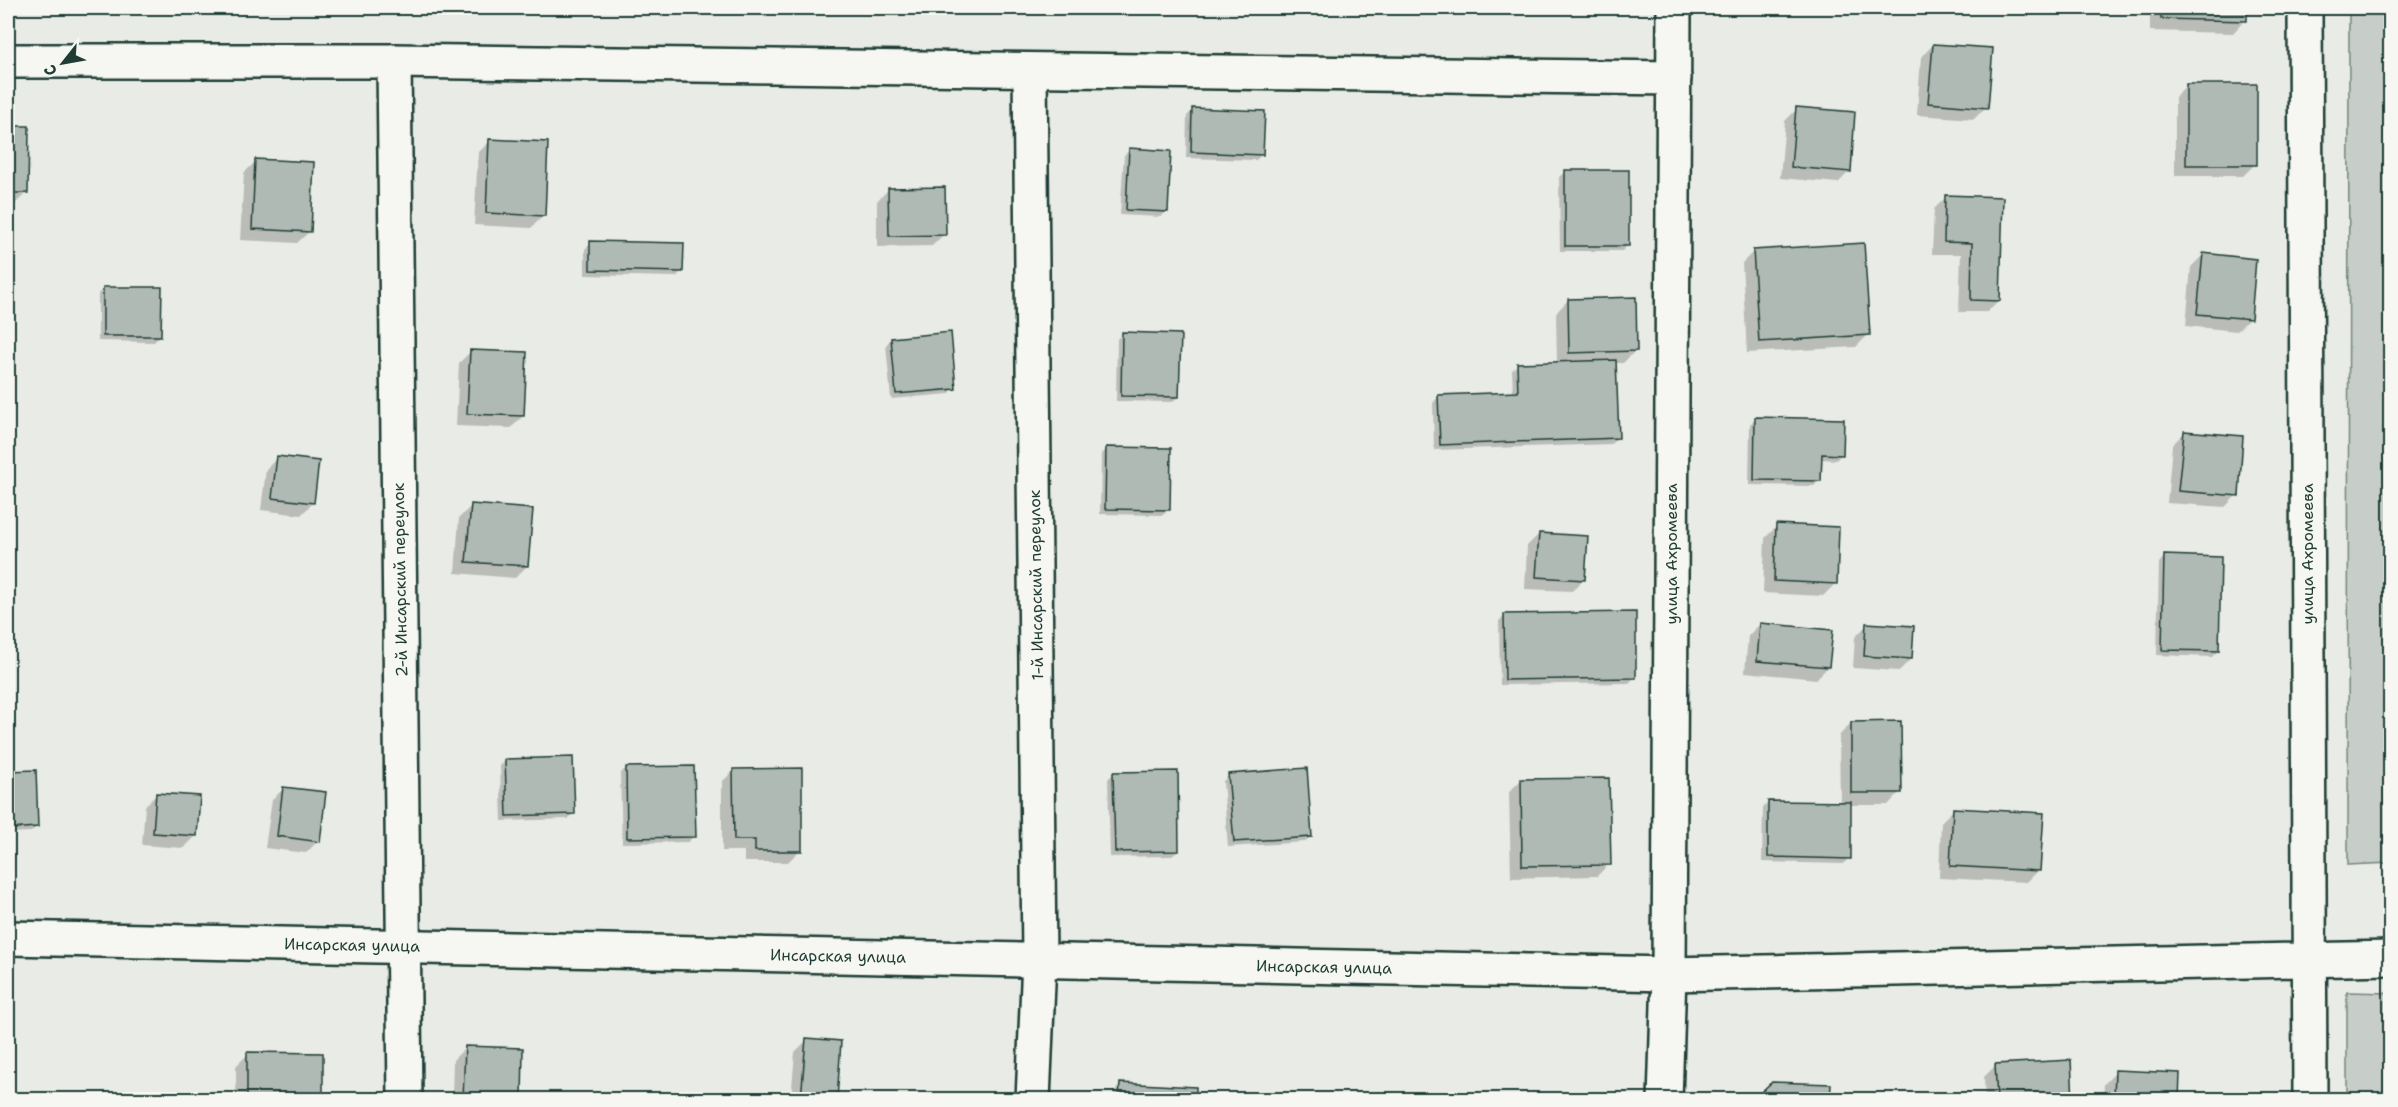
<svg xmlns="http://www.w3.org/2000/svg" width="2398" height="1107" viewBox="0 0 2398 1107" font-family="'Shantell Sans',sans-serif">
<style>
.green{fill:#c7cec9;stroke:#73867e;stroke-width:1.5}
.shadow{fill:#0003}
.building{fill:#b0bab5;stroke:#1f3d34;stroke-width:1.5}
.lines{fill:none;stroke-linecap:round;stroke-linejoin:round}
.street-casing{stroke:#1f3d34;stroke-width:38}
.street{stroke:#f6f6f2;stroke-width:33}
.labels{text-anchor:middle;dominant-baseline:central;stroke-width:5;stroke-linejoin:round;paint-order:stroke}
.street-label{font-size:16px;fill:#1f3d34;stroke:#f6f6f2}
</style>
<rect width="100%" height="100%" fill="#e9ebe7"/>
<filter id="ink" filterUnits="userSpaceOnUse"><feTurbulence type="fractalNoise" baseFrequency=".0167" numOctaves="2"/><feDisplacementMap in="SourceGraphic" scale="12" xChannelSelector="R" yChannelSelector="G"/><feConvolveMatrix kernelMatrix="1 2 1 2 8 2 1 2 1" color-interpolation-filters="sRGB"/></filter>
<g filter="url(#ink)">
<g class="green">
<polygon points="2349,8 2390,8 2390,863 2348,865"/>
<polygon points="2347,992 2390,993 2390,1099 2347,1099"/>
</g>
<g class="shadow">
<polygon points="2150,8 2245,8 2245,20 2233,33 2150,31"/>
<polygon points="1933,45 1986,107 1974,119 1917,115 1921,57"/>
<polygon points="2187,85 2255,164 2243,176 2175,176 2175,97"/>
<polygon points="1797,109 1850,171 1838,183 1780,178 1785,121"/>
<polygon points="1193,110 1262,154 1256,160 1186,158 1187,116"/>
<polygon points="8,127 28,127 27,192 15,204 8,204"/>
<polygon points="490,141 543,216 531,228 474,225 478,153"/>
<polygon points="1130,150 1167,211 1161,217 1120,215 1124,155"/>
<polygon points="256,161 310,231 297,243 240,240 244,173"/>
<polygon points="1565,172 1628,245 1622,251 1560,251 1559,177"/>
<polygon points="889,189 944,234 932,246 877,247 877,201"/>
<polygon points="1946,197 2001,198 1999,300 1987,312 1959,312 1961,254 1932,254 1934,209"/>
<polygon points="591,243 682,271 676,277 585,275 585,249"/>
<polygon points="1754,251 1868,335 1856,347 1747,353 1742,263"/>
<polygon points="2203,255 2249,319 2237,331 2186,326 2191,267"/>
<polygon points="104,288 160,336 154,342 98,341 98,294"/>
<polygon points="1568,300 1635,351 1623,363 1615,363 1617,438 1611,444 1434,450 1433,403 1438,397 1513,394 1512,370 1517,365 1557,363 1556,313"/>
<polygon points="1123,333 1178,397 1172,402 1116,401 1117,339"/>
<polygon points="891,339 954,388 949,394 891,399 886,345"/>
<polygon points="471,351 523,416 511,428 456,426 459,363"/>
<polygon points="1756,419 1842,454 1836,460 1821,459 1820,480 1814,486 1749,485 1750,424"/>
<polygon points="2184,433 2237,495 2225,507 2167,503 2172,445"/>
<polygon points="1106,449 1169,509 1163,515 1100,514 1101,454"/>
<polygon points="278,457 313,503 301,515 261,510 266,469"/>
<polygon points="471,506 527,566 515,578 455,573 459,518"/>
<polygon points="1777,526 1835,584 1823,596 1763,593 1765,538"/>
<polygon points="1539,534 1584,579 1572,591 1525,589 1527,546"/>
<polygon points="2164,557 2218,651 2212,657 2157,655 2159,563"/>
<polygon points="1505,615 1635,677 1629,683 1500,685 1499,621"/>
<polygon points="1760,624 1828,667 1816,679 1745,672 1748,636"/>
<polygon points="1867,625 1911,659 1899,671 1853,668 1855,637"/>
<polygon points="1851,723 1900,792 1888,805 1850,805 1849,858 1843,864 1762,862 1763,808 1769,802 1840,804 1839,736"/>
<polygon points="506,760 574,813 568,819 502,821 500,766"/>
<polygon points="626,768 694,836 688,842 622,843 620,774"/>
<polygon points="734,770 800,850 788,862 744,862 744,851 722,851 722,782"/>
<polygon points="35,771 37,827 31,832 8,833 8,772"/>
<polygon points="1114,773 1178,851 1172,856 1110,857 1108,779"/>
<polygon points="1229,776 1311,836 1305,842 1228,847 1223,781"/>
<polygon points="1521,780 1609,864 1597,876 1511,878 1509,792"/>
<polygon points="284,788 318,841 306,853 265,848 272,800"/>
<polygon points="157,794 196,836 184,848 142,845 145,806"/>
<polygon points="1953,810 2039,870 2027,882 1939,878 1941,822"/>
<polygon points="807,1040 835,1100 791,1100 795,1052"/>
<polygon points="465,1048 520,1100 452,1100 453,1060"/>
<polygon points="248,1054 322,1100 236,1100 236,1066"/>
<polygon points="1996,1065 2072,1100 1985,1100 1984,1077"/>
<polygon points="2116,1072 2177,1100 2103,1100 2104,1084"/>
<polygon points="1120,1085 1194,1100 1114,1100 1115,1091"/>
</g>
<g class="building">
<polygon points="2161,8 2247,8 2247,21 2161,19"/>
<polygon points="1933,44 1993,48 1988,108 1928,103"/>
<rect x="2186" y="84" width="71" height="81"/>
<polygon points="1796,107 1855,112 1851,172 1791,167"/>
<polygon points="1192,108 1265,111 1263,155 1191,152"/>
<polygon points="8,126 29,126 28,193 8,193"/>
<polygon points="489,139 548,142 545,216 486,213"/>
<polygon points="1129,148 1171,151 1168,212 1126,210"/>
<polygon points="255,159 314,162 311,232 252,229"/>
<rect x="1565" y="170" width="64" height="76"/>
<polygon points="945,187 946,235 889,236 888,188"/>
<polygon points="1945,195 2003,197 2000,301 1971,300 1972,243 1944,242"/>
<polygon points="590,241 684,243 683,272 590,270"/>
<polygon points="1864,243 1870,335 1759,342 1753,250"/>
<polygon points="2203,253 2256,259 2251,319 2197,314"/>
<polygon points="103,287 162,287 161,336 103,336"/>
<polygon points="1636,297 1637,351 1569,353 1568,299"/>
<polygon points="951,332 956,389 896,394 891,338"/>
<polygon points="1122,332 1181,334 1179,397 1121,396"/>
<polygon points="470,350 527,352 524,416 467,414"/>
<polygon points="1616,360 1619,438 1440,445 1438,395 1518,392 1517,363"/>
<polygon points="1755,417 1844,419 1843,455 1822,454 1821,481 1754,480"/>
<polygon points="2184,431 2243,436 2239,496 2178,491"/>
<polygon points="1106,447 1171,448 1170,510 1105,509"/>
<polygon points="277,456 319,461 314,503 272,498"/>
<polygon points="471,504 533,509 528,566 466,562"/>
<polygon points="1776,524 1839,527 1837,584 1774,581"/>
<polygon points="1539,533 1588,536 1585,580 1536,577"/>
<polygon points="2164,555 2221,557 2219,651 2162,650"/>
<polygon points="1636,612 1636,678 1505,680 1504,614"/>
<polygon points="1760,623 1833,630 1829,667 1757,661"/>
<polygon points="1866,623 1914,626 1912,659 1864,656"/>
<polygon points="1901,721 1902,793 1851,793 1851,722"/>
<polygon points="573,757 575,814 507,816 505,759"/>
<polygon points="694,766 696,837 627,838 626,767"/>
<polygon points="802,768 802,851 755,851 755,840 734,840 733,769"/>
<polygon points="1307,768 1312,837 1234,842 1228,774"/>
<polygon points="36,770 38,827 8,829 8,771"/>
<polygon points="1178,771 1179,851 1115,852 1113,772"/>
<polygon points="1609,778 1611,865 1522,866 1521,779"/>
<polygon points="283,787 326,792 320,842 277,836"/>
<polygon points="156,793 200,796 197,836 153,833"/>
<polygon points="1768,801 1851,802 1851,859 1768,857"/>
<polygon points="1953,808 2044,813 2040,871 1950,866"/>
<polygon points="806,1038 841,1041 837,1100 801,1100"/>
<polygon points="465,1046 523,1048 522,1100 463,1100"/>
<polygon points="247,1052 323,1053 323,1100 247,1100"/>
<polygon points="2071,1060 2073,1100 1997,1100 1995,1064"/>
<polygon points="2115,1070 2180,1073 2179,1100 2114,1100"/>
<polygon points="1772,1082 1831,1084 1830,1100 1762,1100 1761,1092"/>
<polygon points="1120,1083 1196,1087 1196,1100 1119,1100"/>
</g>
<g class="lines">
<g class="street-casing">
<g id="street">
<polyline points="2305,8 2310,1100"/>
<polyline points="8,61 394,61 1674,78"/>
<polyline points="394,61 405,1100"/>
<polyline points="1030,70 1039,960 1033,1100"/>
<polyline points="8,938 1669,974 2390,958"/>
<polyline points="1665,1100 1669,974 1674,8"/>
</g>
</g>
<use href="#street" class="street"/>
</g>
</g>
<g class="labels">
<g class="street-label">
<text transform="translate(1671 554) rotate(-90)">улица Ахромеева</text>
<text transform="translate(2307 554) rotate(-90)">улица Ахромеева</text>
<text transform="translate(400 580) rotate(-91)">2-й Инсарский переулок</text>
<text transform="translate(1036 585) rotate(-91)">1-й Инсарский переулок</text>
<text transform="translate(352 945) rotate(1)">Инсарская улица</text>
<text transform="translate(838 956) rotate(1)">Инсарская улица</text>
<text transform="translate(1324 967) rotate(1)">Инсарская улица</text>
</g>
</g>
<rect width="2398" height="1107" fill="none" stroke="#f6f6f2" stroke-width="30"/>
<rect x="15" y="15" width="2368" height="1077" fill="none" stroke="#1f3d34" stroke-width="2" filter="url(#ink)"/>
<g transform="translate(63 63) rotate(239)" stroke="#f6f6f2" stroke-width="4.5" paint-order="stroke">
<path d="M0-4.5L10 22L0 15L-10 22Z" fill="#1f3d34"/>
<text y="-9" font-size="16" font-weight="bold" text-anchor="middle" fill="#1f3d34">С</text>
</g>
</svg>
